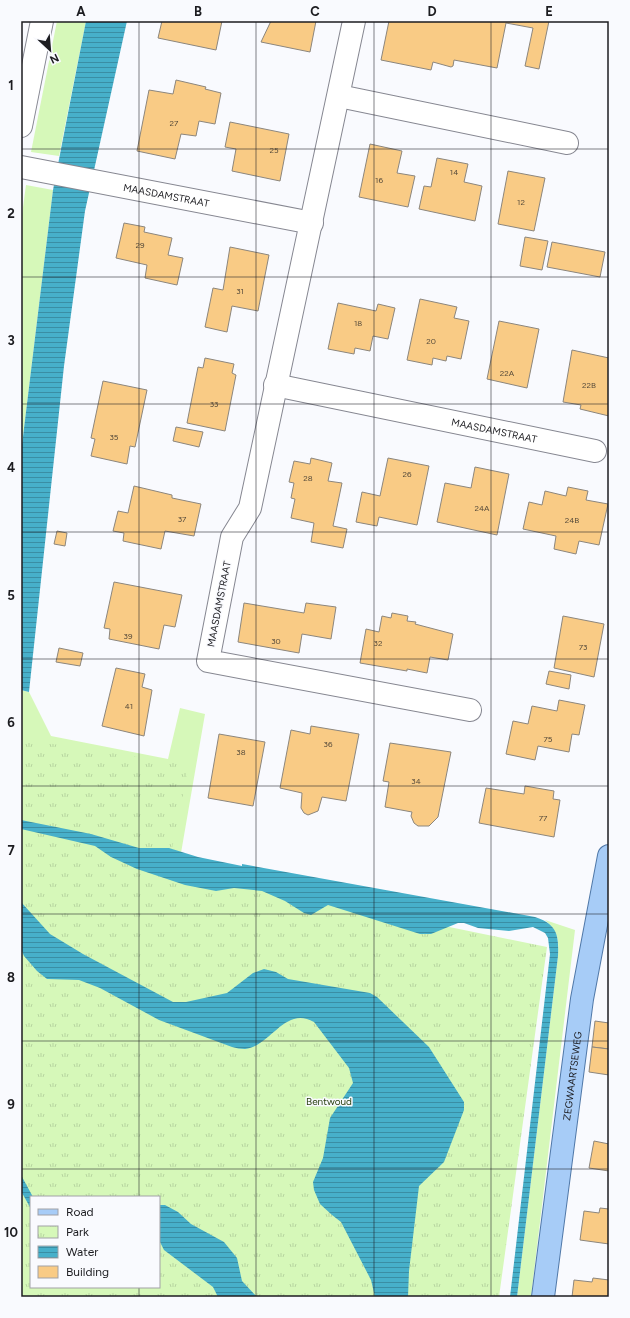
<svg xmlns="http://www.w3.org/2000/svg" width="630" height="1318" viewBox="0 0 630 1318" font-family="Figtree,sans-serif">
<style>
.grass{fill:#d6f8b9}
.park{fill:url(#park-tufts);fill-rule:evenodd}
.water{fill:url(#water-rules)}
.building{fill:#f9cb85;stroke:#8c867d}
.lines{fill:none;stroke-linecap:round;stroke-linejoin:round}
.minor-casing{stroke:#868791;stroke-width:24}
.major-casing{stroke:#5078a8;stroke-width:24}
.minor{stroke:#fff;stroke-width:22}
.major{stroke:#a7ccf7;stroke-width:22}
.grid{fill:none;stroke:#1c1c20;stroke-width:1;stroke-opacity:0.55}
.labels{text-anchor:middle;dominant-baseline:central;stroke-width:3;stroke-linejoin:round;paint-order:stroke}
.number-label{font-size:8px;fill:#534839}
.street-label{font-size:10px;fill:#1c1c20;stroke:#f9fafe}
.park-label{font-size:10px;fill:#2a4110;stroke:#f9fafe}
.neatline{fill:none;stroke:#1c1c20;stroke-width:1.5}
.grid-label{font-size:13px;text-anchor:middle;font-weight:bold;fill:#1c1c20}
</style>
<defs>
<pattern id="park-tufts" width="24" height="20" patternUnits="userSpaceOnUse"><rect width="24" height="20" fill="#d6f8b9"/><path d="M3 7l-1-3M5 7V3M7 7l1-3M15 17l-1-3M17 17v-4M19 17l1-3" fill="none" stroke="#b7d49f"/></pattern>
<pattern id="water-rules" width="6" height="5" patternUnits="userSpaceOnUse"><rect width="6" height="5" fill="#47b0ca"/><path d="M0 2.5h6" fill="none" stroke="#3a8ea4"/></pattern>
</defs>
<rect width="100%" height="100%" fill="#f9fafe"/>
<g class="grass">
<polygon points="57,21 86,21 59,156 31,152"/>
<polygon points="26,185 53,190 21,453 21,222"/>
<polygon points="21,690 29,692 51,736 168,759 180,708 205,714 181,853 169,848 21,820"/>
<path d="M545,920L575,930L531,1297H517L558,956C559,938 558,932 545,920Z"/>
</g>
<path class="park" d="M21,739L189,765L168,869L547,947L499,1297H21ZM31,1197H159V1287H31Z"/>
<g class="water">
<polygon points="86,21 127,21 85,211 64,366 29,692 21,690 21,453 53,190"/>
<path d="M21,820L91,834L139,848H169L198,857L242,866V864L535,917C557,924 559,935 558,956L517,1297H510L550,954L548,938L545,933L533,927L509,931L478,928L464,923H458L431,934H420L328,905L311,915L304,913L285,901L262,891L234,888L216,891L185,885L137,869L111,857L95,846L21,829Z"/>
<path d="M21,902L50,934L83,954L173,1002H186L227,993L253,973L264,969L276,972L288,979L370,993L377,997L429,1047L464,1102V1110L444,1162L419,1186L409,1271L408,1297H375L371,1280L341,1222L332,1215L320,1204L314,1190L313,1182L323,1158L330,1118L353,1083L349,1068L314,1022C285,1005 271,1046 245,1049C241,1049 236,1048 232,1047L159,1020L100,988L79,980L47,979L37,971L24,956L21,949Z"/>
<polygon points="21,1175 33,1197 31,1197 31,1209 21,1191"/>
<polygon points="159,1205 165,1205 178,1212 191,1224 224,1242 237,1258 242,1281 257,1297 218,1297 213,1287 164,1250 159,1240"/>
</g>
<g class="building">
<polygon points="162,21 222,21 216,50 158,38"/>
<polygon points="271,21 316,21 310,52 261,42"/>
<polygon points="389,21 549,21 539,69 525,66 533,28 506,23 497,68 454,60 453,66 451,67 433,62 431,70 381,60"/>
<polygon points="176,80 206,87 205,89 221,93 215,124 199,121 196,136 181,134 175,159 137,151 149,90 173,94"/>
<polygon points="230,122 289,134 280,181 232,171 236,149 225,147"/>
<polygon points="370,144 402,151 397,173 415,176 408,207 359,197"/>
<polygon points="437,158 468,164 464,182 482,186 475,221 419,209 424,186 431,187"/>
<polygon points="508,171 545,178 534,231 498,224"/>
<polygon points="124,223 145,227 144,232 172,238 168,255 183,258 177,285 145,278 147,265 116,258"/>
<polygon points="525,237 548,241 542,270 520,266"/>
<polygon points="552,242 605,252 600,277 547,267"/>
<polygon points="230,247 269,255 258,311 232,306 227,332 205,327 213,288 223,290"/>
<polygon points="420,299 457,307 454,318 469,321 461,359 447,356 446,361 433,358 432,365 407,360"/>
<polygon points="338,303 376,311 378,304 395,308 388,339 373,336 370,351 355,348 354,354 328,349"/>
<polygon points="499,321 539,329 527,388 487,379"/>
<polygon points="572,350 609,358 609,416 580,409 581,405 563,402"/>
<polygon points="205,358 234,364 232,373 236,375 225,431 187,423 198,367 203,368"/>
<polygon points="103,381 147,390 135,447 130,446 127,464 91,456 95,439 91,438"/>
<polygon points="176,427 203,432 199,447 173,441"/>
<polygon points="311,458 332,463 328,481 342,483 333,526 347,529 343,548 311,542 314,523 291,518 295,499 291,498 294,483 289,482 294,461 310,464"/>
<polygon points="388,458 429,466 417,525 379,517 377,526 356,522 362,492 380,496"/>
<polygon points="475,467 509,474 497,535 437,522 445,483 471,488"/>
<polygon points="134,486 172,495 172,498 201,504 194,536 165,531 161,549 123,541 124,533 113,531 118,511 128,513"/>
<polygon points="568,487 588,491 586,500 608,504 599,545 579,541 576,554 554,549 556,536 523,529 529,502 542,505 545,491 566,496"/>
<polygon points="57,531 67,533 65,546 54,544"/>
<polygon points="114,582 182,595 175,627 164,625 159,649 109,639 110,629 104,628"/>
<polygon points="244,603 304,613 306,603 336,607 331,639 302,634 299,653 238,642"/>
<polygon points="392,613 408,616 407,621 416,622 415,624 453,634 448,660 430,657 427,673 407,669 407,671 360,663 366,629 379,632 382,616 391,618"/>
<polygon points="563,616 604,624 594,677 554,668"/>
<polygon points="59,648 83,653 80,666 56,662"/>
<polygon points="116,668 145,674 142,687 152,690 144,736 102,726"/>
<polygon points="549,671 571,675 569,689 546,684"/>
<polygon points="559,700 585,705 579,735 572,734 569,752 538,746 535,760 506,754 513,721 528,724 532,706 557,711"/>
<polygon points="311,726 359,734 346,801 322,797 318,811 308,815 304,813 301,808 302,793 280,788 291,730 310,734"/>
<polygon points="219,734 265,742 253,806 208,798"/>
<polygon points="390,743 451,752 438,817 429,826 418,826 414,823 411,816 412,812 385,807 389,782 383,781"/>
<polygon points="525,786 554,791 553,799 560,800 554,837 479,823 486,788 524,794"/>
<polygon points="595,1021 609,1023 609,1049 592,1047"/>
<polygon points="592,1047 609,1049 609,1075 589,1072"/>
<polygon points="594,1141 609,1144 609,1171 589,1168"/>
<polygon points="600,1208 609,1209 609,1244 580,1240 584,1211 599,1213"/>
<polygon points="593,1278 609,1280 609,1297 572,1297 574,1280 592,1282"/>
</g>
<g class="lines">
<g class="minor-casing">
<g id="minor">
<polyline points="354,21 250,508 232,537 208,661 470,710"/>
<polyline points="339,96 567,143"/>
<polyline points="21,126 42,21"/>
<path id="s1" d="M21,167L312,223"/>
<path id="s2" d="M275,385L595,451"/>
</g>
</g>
<g class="major-casing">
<g id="major">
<path id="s3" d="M543,1297L582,999L609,856"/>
</g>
</g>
<use href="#minor" class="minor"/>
<use href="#major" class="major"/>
</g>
<path class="grid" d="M139,21V1197M256,21V1297M374,21V1297M491,21V1297M21,149H609M21,277H609M21,404H609M21,532H609M21,659H609M21,786H609M21,914H609M21,1041H609M21,1169H609M139,1287V1297"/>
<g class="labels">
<g class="number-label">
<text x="174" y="123">27</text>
<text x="274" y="150">25</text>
<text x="454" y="172">14</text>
<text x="379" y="180">16</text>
<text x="521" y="202">12</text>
<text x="140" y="245">29</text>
<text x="240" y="291">31</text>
<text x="358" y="323">18</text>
<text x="431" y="341">20</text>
<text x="507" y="373">22A</text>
<text x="589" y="385">22B</text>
<text x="214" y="404">33</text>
<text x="114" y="437">35</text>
<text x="407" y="474">26</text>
<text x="308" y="478">28</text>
<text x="482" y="508">24A</text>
<text x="182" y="519">37</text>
<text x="572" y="520">24B</text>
<text x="128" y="636">39</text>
<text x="276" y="641">30</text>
<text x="378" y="643">32</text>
<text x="583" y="647">73</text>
<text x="129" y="706">41</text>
<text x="548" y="739">75</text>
<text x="328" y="744">36</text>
<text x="241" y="752">38</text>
<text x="416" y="781">34</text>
<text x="543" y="818">77</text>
</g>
<g class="street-label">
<text stroke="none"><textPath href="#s1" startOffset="148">MAASDAMSTRAAT</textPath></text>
<text stroke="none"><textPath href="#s2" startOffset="224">MAASDAMSTRAAT</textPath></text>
<text transform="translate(219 604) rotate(-79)">MAASDAMSTRAAT</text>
<text stroke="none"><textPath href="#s3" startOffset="223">ZEGWAARTSEWEG</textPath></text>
</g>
<g class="park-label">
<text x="329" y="1101">Bentwoud</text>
</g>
</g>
<rect width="630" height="1318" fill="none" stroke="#f9fafe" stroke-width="44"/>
<rect x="30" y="1196" width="130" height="92" fill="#f9fafe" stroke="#a1a1a5"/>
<rect x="38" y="1209" width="20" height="6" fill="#a7ccf7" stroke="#a1a1a5"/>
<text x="66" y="1216" font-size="12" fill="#1c1c20">Road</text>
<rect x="38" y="1226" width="20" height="12" fill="url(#park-tufts)" stroke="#a1a1a5"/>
<text x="66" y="1236" font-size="12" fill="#1c1c20">Park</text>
<rect x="38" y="1246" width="20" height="12" fill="url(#water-rules)" stroke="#a1a1a5"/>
<text x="66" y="1256" font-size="12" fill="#1c1c20">Water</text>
<rect x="38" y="1266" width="20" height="12" fill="#f9cb85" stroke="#a1a1a5"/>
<text x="66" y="1276" font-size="12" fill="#1c1c20">Building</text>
<g transform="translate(50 50) rotate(154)" stroke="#f9fafe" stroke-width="3" paint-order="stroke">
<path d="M0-3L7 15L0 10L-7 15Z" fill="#1c1c20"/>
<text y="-6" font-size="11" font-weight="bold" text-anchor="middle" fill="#1c1c20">N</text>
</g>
<rect x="22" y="22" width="586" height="1274" class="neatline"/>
<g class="grid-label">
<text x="81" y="16">A</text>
<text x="198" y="16">B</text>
<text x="315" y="16">C</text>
<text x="432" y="16">D</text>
<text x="549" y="16">E</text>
<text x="11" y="90">1</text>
<text x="11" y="218">2</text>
<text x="11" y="345">3</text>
<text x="11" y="472">4</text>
<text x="11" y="600">5</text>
<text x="11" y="727">6</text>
<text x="11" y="855">7</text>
<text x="11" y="982">8</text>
<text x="11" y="1109">9</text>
<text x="11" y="1237">10</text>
</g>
</svg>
